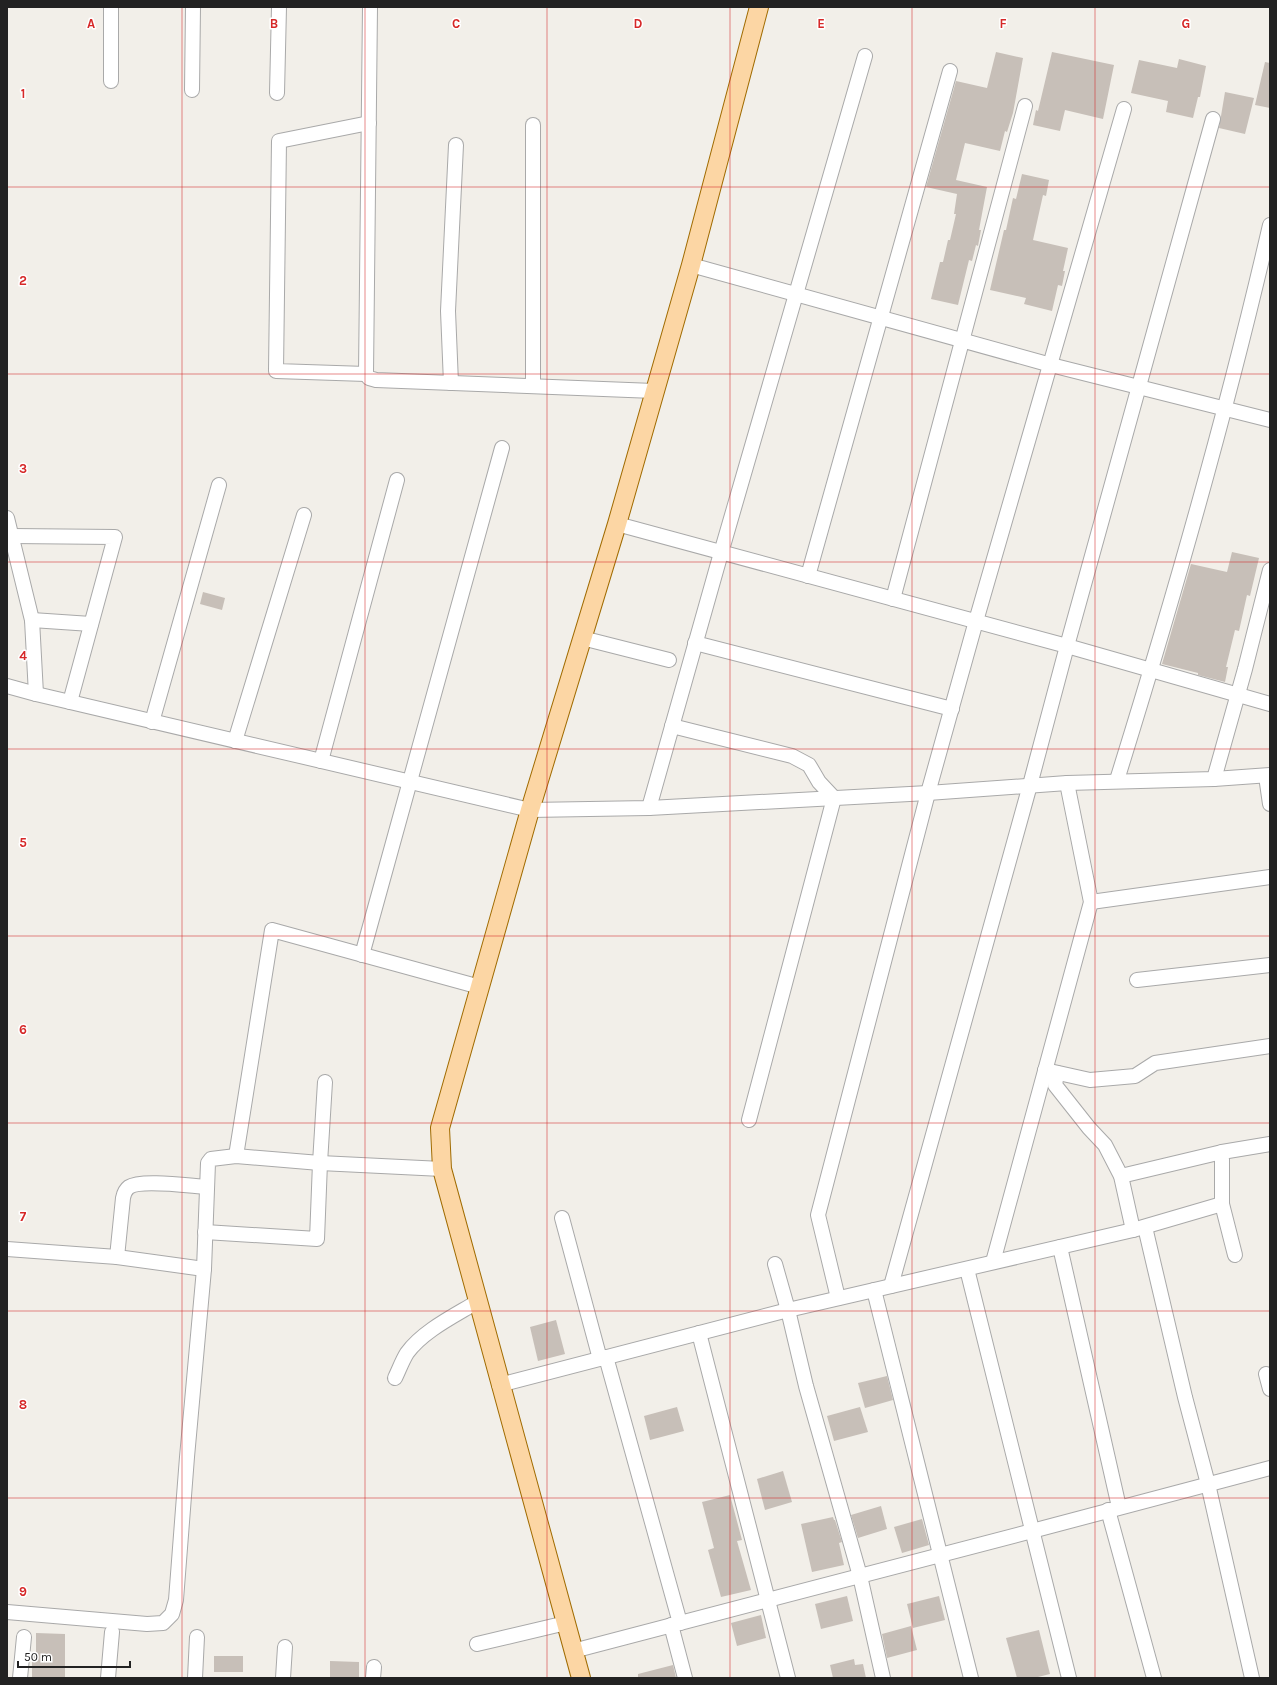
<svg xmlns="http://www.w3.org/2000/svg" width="1277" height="1685" viewBox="0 0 1277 1685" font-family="Karla,sans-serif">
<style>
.building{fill:#c7bfb8}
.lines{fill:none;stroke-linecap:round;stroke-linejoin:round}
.minor-casing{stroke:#a9a9a9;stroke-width:16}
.major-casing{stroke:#a06b00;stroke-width:20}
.minor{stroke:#fff;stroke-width:14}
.major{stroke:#fcd6a4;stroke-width:18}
.grid{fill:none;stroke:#d62828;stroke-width:1;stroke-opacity:0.55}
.grid-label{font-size:13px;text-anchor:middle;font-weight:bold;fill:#d62828;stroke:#fff;stroke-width:3;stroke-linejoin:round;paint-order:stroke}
</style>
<rect width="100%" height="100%" fill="#f2efe9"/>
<g class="building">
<polygon points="996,52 1023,58 1013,113 1007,132 1005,131 1000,151 965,143 956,180 987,187 979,230 981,230 978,246 976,245 972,261 969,260 958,305 931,299 940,262 943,262 948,240 950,240 956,214 954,214 957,194 926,187 956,81 987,88"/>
<polygon points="1052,52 1114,65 1103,119 1065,110 1060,131 1033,125 1036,110 1038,111"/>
<polygon points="1179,59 1206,66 1200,97 1198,97 1193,118 1166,112 1168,101 1131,93 1139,60 1177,68"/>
<polygon points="1265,62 1270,63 1270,108 1255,105"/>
<polygon points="1225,92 1254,98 1245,134 1219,128"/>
<polygon points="1022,174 1049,180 1046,196 1043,195 1033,240 1068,248 1063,271 1065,271 1062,286 1058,285 1052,311 1024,304 1026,298 990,290 1004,230 1006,230 1013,198 1016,199"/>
<polygon points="1232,552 1259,558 1250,596 1247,595 1239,631 1235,630 1226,667 1228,667 1225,682 1198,675 1198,673 1162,664 1191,564 1227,572"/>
<polygon points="203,592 225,598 222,610 200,604"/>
<polygon points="556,1320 565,1354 538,1361 530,1327"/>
<polygon points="887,1376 893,1400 865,1408 858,1383"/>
<polygon points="677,1407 684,1431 650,1440 644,1416"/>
<polygon points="860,1407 868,1432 834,1441 827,1416"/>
<polygon points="783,1471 792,1502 765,1510 757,1479"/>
<polygon points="730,1495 742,1540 737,1541 751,1590 721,1597 708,1550 714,1548 702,1502"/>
<polygon points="881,1506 887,1529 858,1538 851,1515"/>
<polygon points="833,1517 834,1520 835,1520 842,1542 839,1543 844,1565 812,1572 801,1524"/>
<polygon points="922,1519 929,1545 902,1553 894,1527"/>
<polygon points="847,1596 853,1621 821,1629 815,1604"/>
<polygon points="939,1596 945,1620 913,1628 907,1604"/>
<polygon points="761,1615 766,1638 737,1646 731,1623"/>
<polygon points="911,1626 917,1650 887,1658 882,1634"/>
<polygon points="1039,1630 1050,1674 1034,1678 1017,1678 1006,1638"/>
<polygon points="36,1633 65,1634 65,1678 32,1678 32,1653 36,1653"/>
<rect x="214" y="1656" width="29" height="16"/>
<polygon points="854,1659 855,1665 863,1664 866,1678 833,1678 830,1665"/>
<polygon points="330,1661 359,1662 359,1678 330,1678"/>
<polygon points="673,1665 676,1678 638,1678 638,1674"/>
</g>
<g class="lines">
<g class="minor-casing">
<g id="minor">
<polyline points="370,7 366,374 369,378 376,380 654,391"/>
<polyline points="111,81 111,7"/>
<polyline points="192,90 193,7"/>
<polyline points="277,93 279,7"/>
<polyline points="691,265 1051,365 1270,420"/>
<polyline points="366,374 276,371 279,141 369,123"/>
<polyline points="451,383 448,311 456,145"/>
<polyline points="533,385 533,125"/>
<polyline points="7,518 32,620 36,694"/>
<polyline points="617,524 1067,646 1270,704"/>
<polyline points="12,536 115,537 70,702"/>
<polyline points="808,576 950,71"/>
<polyline points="893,599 1025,106"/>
<polyline points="32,620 91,624"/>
<polyline points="582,638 669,660"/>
<polyline points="695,643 952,709"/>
<polyline points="7,686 36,694 530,810 649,808 928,793 1067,783 1214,779 1270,775"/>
<polyline points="152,722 219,485"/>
<polyline points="672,726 792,756 809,765 819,782 834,798 749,1120"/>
<polyline points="235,741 304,515"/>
<polyline points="321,761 397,480"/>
<polyline points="1266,776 1270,804"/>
<polyline points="1214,779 1245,669 1270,570"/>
<path d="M1117,780C1174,597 1227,412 1270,225"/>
<polyline points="649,808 721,553 865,56"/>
<polyline points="1091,902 1270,877"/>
<polyline points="362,955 502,448"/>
<polyline points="1137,980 1270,965"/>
<polyline points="1045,1070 1090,1080 1135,1076 1155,1063 1270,1046"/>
<polyline points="1057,1073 1055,1085 1089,1128 1105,1145 1121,1176 1133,1230"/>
<polyline points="236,1156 272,930 480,987"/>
<polyline points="1121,1176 1222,1152"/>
<polyline points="1222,1204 1235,1255"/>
<polyline points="562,1218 600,1359"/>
<polyline points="1145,1227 1185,1397 1208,1484 1252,1678"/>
<polyline points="205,1232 317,1239 320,1163 325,1082"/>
<polyline points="1060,1247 1119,1507"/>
<polyline points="7,1249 117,1257 204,1269"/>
<path d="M117,1257L123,1198C124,1193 125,1190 129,1187C141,1179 190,1186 207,1187"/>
<polyline points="993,1262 1091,902 1067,783"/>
<polyline points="775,1264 788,1310 806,1386 860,1576 883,1678"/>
<polyline points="967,1269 1069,1678"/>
<polyline points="891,1286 1030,785 1067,646 1213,119"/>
<polyline points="874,1290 971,1678"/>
<polyline points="838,1298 818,1215 928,793 976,621 1124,109"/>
<polyline points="699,1333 788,1678"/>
<polyline points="606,1357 680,1623"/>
<polyline points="1266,1374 1270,1389"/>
<path d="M395,1378C399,1370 402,1361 407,1353C423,1331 454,1316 477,1302"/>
<polyline points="499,1385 788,1310 1133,1230 1222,1204 1222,1152 1270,1144"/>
<polyline points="1108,1510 1154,1678"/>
<polyline points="7,1612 147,1624 163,1623 172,1614 176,1600 187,1457 204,1269 208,1163 211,1159 236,1156 320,1163 442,1169"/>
<polyline points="671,1625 685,1678"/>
<polyline points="477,1644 566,1623"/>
<polyline points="573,1651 1032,1531 1270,1468"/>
<polyline points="20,1678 24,1637"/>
<polyline points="108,1678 112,1632"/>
<polyline points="195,1678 197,1637"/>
<polyline points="283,1678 285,1647"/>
<polyline points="373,1678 374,1667"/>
</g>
</g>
<g class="major-casing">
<polyline id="major" points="581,1678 442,1169 440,1128 530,810 617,524 691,265 759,7"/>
</g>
<use href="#minor" class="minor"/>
<use href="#major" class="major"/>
</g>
<path class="grid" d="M182,7V1678M365,7V1678M547,7V1678M730,7V1678M912,7V1678M1095,7V1678M7,187H1270M7,374H1270M7,562H1270M7,749H1270M7,936H1270M7,1123H1270M7,1311H1270M7,1498H1270"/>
<g class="grid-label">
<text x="91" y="28">A</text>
<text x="274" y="28">B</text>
<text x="456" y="28">C</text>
<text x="638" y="28">D</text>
<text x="821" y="28">E</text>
<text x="1003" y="28">F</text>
<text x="1186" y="28">G</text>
<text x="23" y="98">1</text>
<text x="23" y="285">2</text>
<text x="23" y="473">3</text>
<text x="23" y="660">4</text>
<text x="23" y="847">5</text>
<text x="23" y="1034">6</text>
<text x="23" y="1221">7</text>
<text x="23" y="1409">8</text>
<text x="23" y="1596">9</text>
</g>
<rect width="1277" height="1685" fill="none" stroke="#222222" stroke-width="16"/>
<path d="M18 1661v6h112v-6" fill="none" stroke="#222222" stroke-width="2"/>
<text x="24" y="1661" font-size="12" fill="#222222" stroke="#ffffff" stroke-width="3" paint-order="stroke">50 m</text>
</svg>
